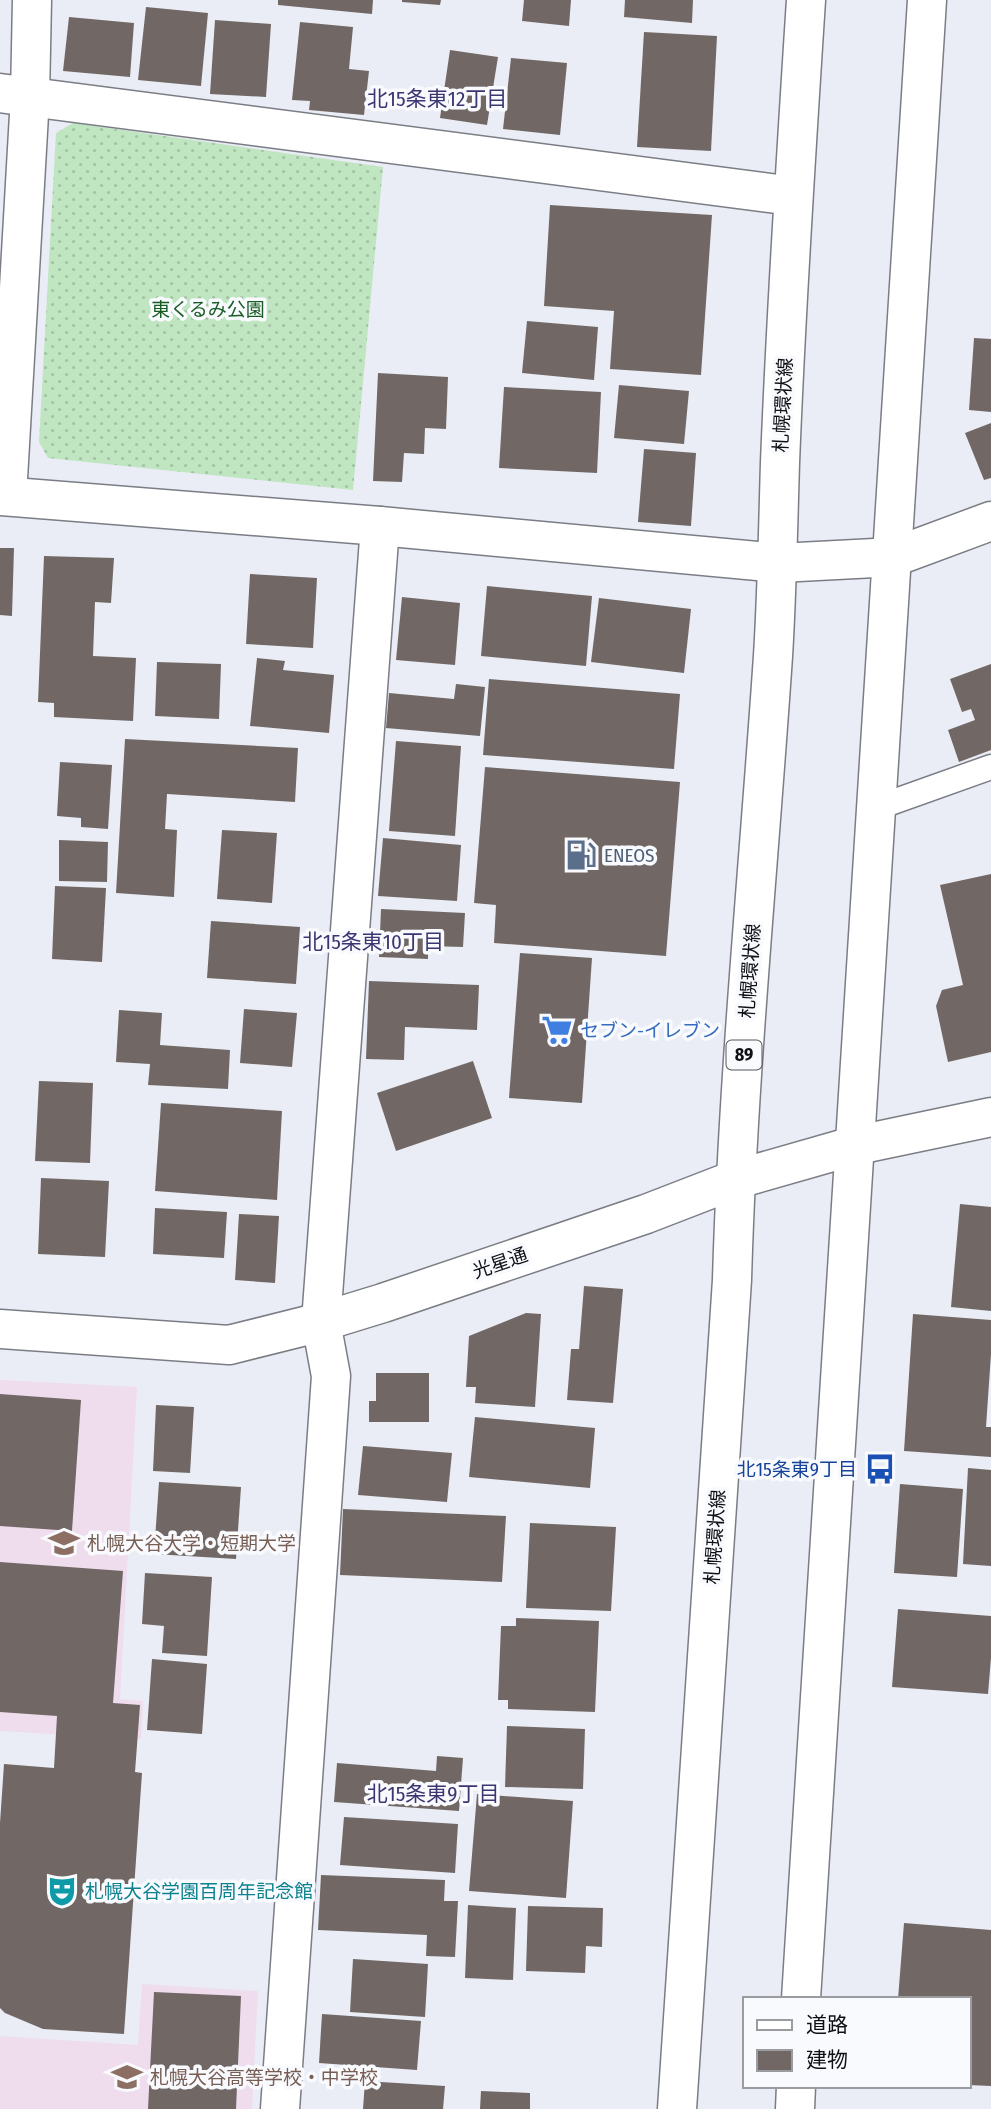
<svg xmlns="http://www.w3.org/2000/svg" width="991" height="2109" viewBox="0 0 991 2109" font-family="'Fira Sans Condensed','Noto Sans JP',sans-serif">
<style>
.education{fill:#efdced}
.grass{fill:url(#grass-dots)}
.building{fill:#716866}
.lines{fill:none;stroke-linecap:round;stroke-linejoin:round}
.service-casing{stroke:#7b7d85;stroke-width:27}
.minor-casing{stroke:#7b7d85;stroke-width:41}
.tertiary-casing{stroke:#7b7d85;stroke-width:41}
.primary-casing{stroke:#7b7d85;stroke-width:41}
.service{stroke:#fff;stroke-width:24}
.minor{stroke:#fff;stroke-width:38}
.tertiary{stroke:#fff;stroke-width:38}
.primary{stroke:#fff;stroke-width:38}
.labels{text-anchor:middle;dominant-baseline:central;stroke-width:7;stroke-linejoin:round;paint-order:stroke}
.shield{fill:#f9fafe;stroke:#55565a;stroke-width:2}
.shield-label{font-size:18px;font-weight:bold;fill:#0f1013}
.park-label{font-size:19px;fill:#175d22;stroke:#f9fafe}
.street-label{font-size:19px;fill:#0f1013;stroke:#f9fafe}
.service-label{font-size:19px;fill:#4e5e75;stroke:#f9fafe;text-anchor:start}
.shop-label{font-size:19px;fill:#366cbe;stroke:#f9fafe;text-anchor:start}
.transit-label{font-size:19px;fill:#164399;stroke:#f9fafe;text-anchor:end}
.education-label{font-size:19px;fill:#785e54;stroke:#f9fafe;text-anchor:start}
.culture-label{font-size:19px;fill:#0d838f;stroke:#f9fafe;text-anchor:start}
.neighbourhood-label{font-size:21px;fill:#3b3672;stroke:#f9fafe}
</style>
<defs>
<pattern id="grass-dots" width="8" height="8" patternUnits="userSpaceOnUse" patternTransform="scale(1.75)"><rect width="8" height="8" fill="#c0e5c1"/><path d="M2 2h.1M6 6h.1" fill="none" stroke="#a4c3a5" stroke-width="1.8" stroke-linecap="round"/></pattern>
</defs>
<rect width="100%" height="100%" fill="#eaedf5"/>
<g class="education">
<polygon points="0,1380 137,1387 120,1699 143,1701 141,1739 0,1731"/>
<polygon points="142,1984 258,1991 252,2109 0,2109 0,2036 138,2045"/>
</g>
<polygon class="grass" points="73,123 383,167 353,490 48,458 39,442 56,133"/>
<g class="building">
<polygon points="278,0 373,0 372,14 278,5"/>
<polygon points="402,0 441,0 440,5 402,2"/>
<polygon points="524,0 571,0 569,26 522,21"/>
<polygon points="625,0 693,0 692,23 624,17"/>
<polygon points="146,7 208,13 201,86 138,80"/>
<polygon points="69,17 134,23 130,77 63,71"/>
<polygon points="215,20 271,24 266,97 210,94"/>
<polygon points="300,22 353,27 349,69 369,71 364,115 309,110 310,101 292,100"/>
<polygon points="644,32 717,36 711,151 637,147"/>
<polygon points="450,50 498,57 487,125 440,118"/>
<polygon points="511,58 567,63 560,135 503,129"/>
<polygon points="550,205 712,215 701,375 610,369 614,311 544,306"/>
<polygon points="527,321 598,327 594,380 522,373"/>
<polygon points="974,338 991,339 991,412 969,410"/>
<polygon points="378,373 448,377 446,429 425,428 424,454 404,453 402,482 373,481"/>
<polygon points="619,385 689,391 684,444 614,438"/>
<polygon points="504,387 601,392 597,473 499,468"/>
<polygon points="991,423 991,478 984,480 965,433"/>
<polygon points="644,449 696,453 691,526 638,522"/>
<polygon points="0,548 14,548 12,616 0,615"/>
<polygon points="44,556 114,558 111,603 95,602 93,656 136,658 133,721 54,717 54,703 38,702"/>
<polygon points="250,574 317,578 313,648 246,644"/>
<polygon points="487,586 592,596 586,666 481,656"/>
<polygon points="402,597 460,603 455,665 396,660"/>
<polygon points="599,598 691,609 684,673 591,662"/>
<polygon points="257,658 285,661 283,670 334,675 329,733 250,726"/>
<polygon points="157,662 221,664 219,719 155,716"/>
<polygon points="991,664 991,750 959,762 948,730 975,720 971,709 962,712 950,679"/>
<polygon points="489,679 680,694 674,769 483,755"/>
<polygon points="456,684 485,687 480,736 386,728 389,693 454,699"/>
<polygon points="125,739 298,748 295,802 167,794 165,829 177,830 174,897 116,893"/>
<polygon points="396,741 461,746 455,836 389,831"/>
<polygon points="60,762 112,765 108,829 81,827 81,818 57,816"/>
<polygon points="485,767 680,782 666,956 494,943 496,905 474,903"/>
<polygon points="222,830 277,833 272,903 217,899"/>
<polygon points="383,838 461,845 457,901 378,896"/>
<polygon points="59,840 108,842 107,882 59,881"/>
<polygon points="991,874 991,1052 948,1062 936,1006 942,990 963,985 940,885"/>
<polygon points="55,886 106,888 102,962 52,959"/>
<polygon points="381,909 465,913 463,947 428,946 428,959 379,957"/>
<polygon points="211,921 300,927 296,984 207,978"/>
<polygon points="520,953 592,958 582,1103 509,1098"/>
<polygon points="369,981 479,985 477,1030 405,1027 404,1060 366,1059"/>
<polygon points="244,1009 297,1013 292,1067 240,1063"/>
<polygon points="119,1010 162,1013 160,1045 230,1050 228,1089 148,1085 150,1064 116,1062"/>
<polygon points="473,1061 492,1118 396,1151 377,1093"/>
<polygon points="39,1081 93,1083 90,1163 35,1161"/>
<polygon points="161,1103 282,1111 277,1200 155,1191"/>
<polygon points="41,1178 109,1181 105,1257 38,1254"/>
<polygon points="960,1204 991,1207 991,1311 951,1307"/>
<polygon points="155,1208 227,1212 224,1258 153,1254"/>
<polygon points="239,1214 279,1216 275,1283 235,1280"/>
<polygon points="584,1286 623,1289 613,1403 567,1400 571,1349 579,1349"/>
<polygon points="526,1313 541,1314 535,1407 475,1403 476,1387 466,1387 469,1336"/>
<polygon points="913,1314 991,1320 991,1354 986,1427 991,1427 991,1457 904,1451"/>
<polygon points="376,1373 429,1373 429,1422 369,1422 369,1401 376,1401"/>
<polygon points="0,1394 81,1400 72,1531 0,1526"/>
<polygon points="156,1405 194,1407 190,1473 153,1471"/>
<polygon points="475,1417 595,1428 590,1488 469,1477"/>
<polygon points="363,1446 452,1453 447,1502 358,1495"/>
<polygon points="968,1468 991,1470 991,1566 963,1564"/>
<polygon points="159,1482 241,1487 236,1559 154,1554"/>
<polygon points="900,1484 963,1489 957,1577 894,1573"/>
<polygon points="343,1509 506,1516 502,1582 340,1575"/>
<polygon points="530,1523 616,1527 611,1611 526,1608"/>
<polygon points="0,1562 123,1571 113,1703 140,1705 135,1772 142,1773 124,2034 43,2029 5,2013 0,2008 0,1823 4,1764 54,1768 57,1716 0,1712"/>
<polygon points="145,1573 212,1577 207,1656 162,1653 164,1626 142,1624"/>
<polygon points="898,1609 991,1616 991,1658 988,1694 892,1687"/>
<polygon points="516,1618 599,1621 595,1712 508,1709 508,1700 498,1700 501,1626 516,1626"/>
<polygon points="152,1659 207,1664 202,1734 147,1730"/>
<polygon points="507,1726 585,1729 583,1789 505,1787"/>
<polygon points="437,1756 463,1758 459,1811 334,1802 337,1763 436,1771"/>
<polygon points="477,1794 573,1801 566,1898 469,1891"/>
<polygon points="344,1817 458,1824 455,1873 340,1865"/>
<polygon points="321,1875 445,1880 444,1901 458,1901 455,1957 426,1956 427,1935 318,1930"/>
<polygon points="468,1905 516,1908 513,1980 465,1978"/>
<polygon points="528,1906 603,1908 602,1947 586,1946 585,1973 526,1971"/>
<polygon points="904,1923 991,1930 991,2086 968,2085 968,1999 898,1999"/>
<polygon points="353,1959 428,1964 425,2017 350,2012"/>
<polygon points="154,1992 241,1996 236,2109 148,2109"/>
<polygon points="322,2014 421,2021 417,2070 319,2063"/>
<polygon points="365,2081 445,2086 443,2109 363,2109"/>
<polygon points="481,2091 530,2093 530,2109 480,2109"/>
</g>
<g class="lines">
<g class="service-casing">
<polyline id="service" points="876,808 991,767"/>
</g>
<g class="minor-casing">
<g id="minor">
<polyline points="0,93 793,196"/>
<polyline points="0,496 380,526 779,563 894,557 991,521"/>
<polyline points="7,496 30,97 32,0"/>
<polyline points="280,2109 331,1376 321,1322 380,526"/>
</g>
</g>
<g class="tertiary-casing">
<polyline id="tertiary" points="0,1329 229,1345 321,1322 383,1303 646,1214 734,1180 853,1146 991,1117"/>
</g>
<g class="primary-casing">
<g id="primary">
<path d="M801,1999C842,1332 887,666 927,0"/>
<path d="M677,2109L732,1280C738,1072 759,864 773,656C777,592 778,528 780,463C786,309 796,154 806,0"/>
<polyline points="795,2109 796,2086"/>
</g>
</g>
<use href="#service" class="service"/>
<use href="#minor" class="minor"/>
<use href="#tertiary" class="tertiary"/>
<use href="#primary" class="primary"/>
</g>
<defs>
<g id="fuel-bare" transform="scale(2.415)"><path d="M-5.5-6h7V0h2V4h1.3V-2.5L3-4.5l.8-.8L6-3V5H2.5V1h-1V6h-7ZM-4.2-4.7v3.2H.2V-4.7Z" fill="#5c6f8a" stroke="#f9fafe" stroke-width="2.5" paint-order="stroke"/></g>
<g id="supermarket-bare" transform="scale(2.415)"><path d="M-6-5.5h2.5l.6 2H6L4.5 2H-2.5L-4.4-4H-6ZM-1.5 3.2a1.3 1.3 0 1 0 .1 0ZM3 3.2a1.3 1.3 0 1 0 .1 0Z" fill="#3f7fe0" stroke="#f9fafe" stroke-width="2.5" paint-order="stroke"/></g>
<g id="bus-bare" transform="scale(2.415)"><path d="M-5-6H5V4H4V6H2V4H-2V6H-4V4H-5ZM-3.5-4V0h7V-4ZM-3.5 1.2v1.5H-2V1.2ZM2 1.2v1.5H3.5V1.2Z" fill="#1a4fb4" stroke="#f9fafe" stroke-width="2.5" paint-order="stroke"/></g>
<g id="university-bare" transform="scale(2.415)"><path d="M0-5L7-2L0 1L-7-2ZM-4 1L0 2.5L4 1V4Q0 6-4 4Z" fill="#8d6e63" stroke="#f9fafe" stroke-width="2.5" paint-order="stroke"/></g>
<g id="theatre-bare" transform="scale(2.415)"><path d="M-5-5.5Q0-4 5-5.5V0Q5 5 0 6Q-5 5-5 0ZM-3.3-2.5H-1v1.5H-3.3ZM1-2.5H3.3v1.5H1ZM-2.8 1Q0 5.5 2.8 1Z" fill="#0f9aa8" stroke="#f9fafe" stroke-width="2.5" paint-order="stroke"/></g>
<g id="school-bare" transform="scale(2.415)"><path d="M0-5L7-2L0 1L-7-2ZM-4 1L0 2.5L4 1V4Q0 6-4 4Z" fill="#8d6e63" stroke="#f9fafe" stroke-width="2.5" paint-order="stroke"/></g>
</defs>
<g fill-rule="evenodd">
<use href="#fuel-bare" x="581" y="855"/>
<use href="#supermarket-bare" x="557" y="1030"/>
<use href="#bus-bare" x="880" y="1469"/>
<use href="#university-bare" x="64" y="1543"/>
<use href="#theatre-bare" x="62" y="1891"/>
<use href="#school-bare" x="127" y="2077"/>
</g>
<g class="labels">
<rect class="shield" x="726.5" y="1040.5" width="35" height="29" rx="5"/>
<g class="shield-label">
<text x="744" y="1055">89</text>
</g>
<g class="park-label">
<text x="208" y="309">東くるみ公園</text>
</g>
<g class="street-label">
<text transform="translate(783 405) rotate(-87)">札幌環状線</text>
<text transform="translate(750 971) rotate(-86)">札幌環状線</text>
<text transform="translate(500 1263) rotate(-19)">光星通</text>
<text transform="translate(715 1537) rotate(-86)">札幌環状線</text>
</g>
<g class="service-label">
<text x="604" y="855">ENEOS</text>
</g>
<g class="shop-label">
<text x="580" y="1030">セブン-イレブン</text>
</g>
<g class="transit-label">
<text x="857" y="1469">北15条東9丁目</text>
</g>
<g class="education-label">
<text x="87" y="1543">札幌大谷大学・短期大学</text>
<text x="150" y="2077">札幌大谷高等学校・中学校</text>
</g>
<g class="culture-label">
<text x="85" y="1891">札幌大谷学園百周年記念館</text>
</g>
<g class="neighbourhood-label">
<text x="437" y="99">北15条東12丁目</text>
<text x="373" y="942">北15条東10丁目</text>
<text x="433" y="1794">北15条東9丁目</text>
</g>
</g>
<rect x="743" y="1997" width="228" height="91" fill="#f9fafe" stroke="#9b9ca0" stroke-width="2"/>
<rect x="757" y="2020" width="35" height="10" fill="#ffffff" stroke="#9b9ca0" stroke-width="2"/>
<text x="806" y="2032" font-size="21" fill="#0f1013">道路</text>
<rect x="757" y="2050" width="35" height="21" fill="#716866" stroke="#9b9ca0" stroke-width="2"/>
<text x="806" y="2067" font-size="21" fill="#0f1013">建物</text>
</svg>
